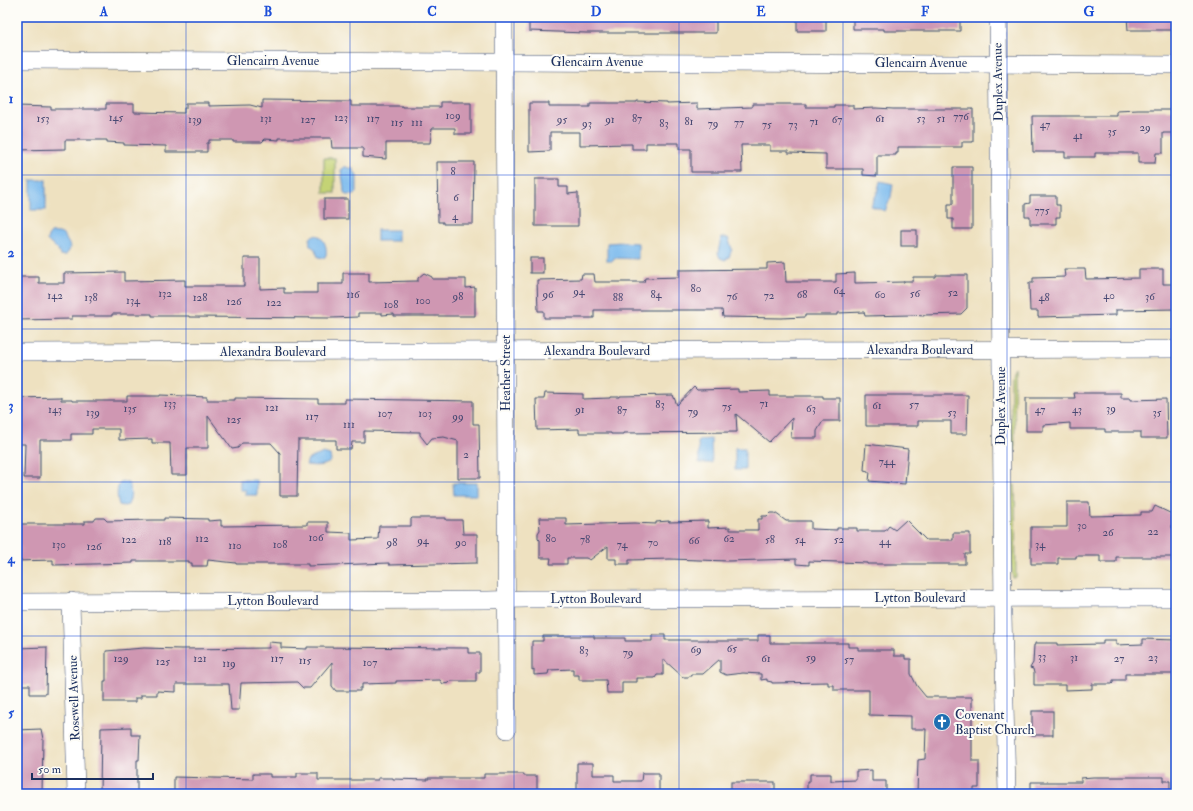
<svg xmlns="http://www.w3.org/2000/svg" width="1193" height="811" viewBox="0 0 1193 811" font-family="'IM FELL Double Pica',serif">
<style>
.green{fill:#c4d375;stroke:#70816a}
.water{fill:#79b9ed;stroke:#4a74a6}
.building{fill:#cf97b2}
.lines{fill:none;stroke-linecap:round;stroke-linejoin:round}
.minor-casing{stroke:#3b4a6d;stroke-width:18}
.minor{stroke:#fff;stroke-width:17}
.grid{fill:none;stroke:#1d4ed8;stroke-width:1;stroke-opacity:0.55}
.labels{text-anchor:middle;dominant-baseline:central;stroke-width:4;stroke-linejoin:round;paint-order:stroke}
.number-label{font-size:11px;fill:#484973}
.street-label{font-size:13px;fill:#1b2f5e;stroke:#fdfcf7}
.poi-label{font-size:13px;fill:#1b2f5e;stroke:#fdfcf7;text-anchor:start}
.neatline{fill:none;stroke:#1d4ed8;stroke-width:1.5}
.grid-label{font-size:13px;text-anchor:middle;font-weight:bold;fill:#1d4ed8}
</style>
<rect width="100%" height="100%" fill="#fdfcf7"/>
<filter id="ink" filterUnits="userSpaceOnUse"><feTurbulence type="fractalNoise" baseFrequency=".025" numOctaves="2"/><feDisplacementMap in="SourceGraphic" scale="8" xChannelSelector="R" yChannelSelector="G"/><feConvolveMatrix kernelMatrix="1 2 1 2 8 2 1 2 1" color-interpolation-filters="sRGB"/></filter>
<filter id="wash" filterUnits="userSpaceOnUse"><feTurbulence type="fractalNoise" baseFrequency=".012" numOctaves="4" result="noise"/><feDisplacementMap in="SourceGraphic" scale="16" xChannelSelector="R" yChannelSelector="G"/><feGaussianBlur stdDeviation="0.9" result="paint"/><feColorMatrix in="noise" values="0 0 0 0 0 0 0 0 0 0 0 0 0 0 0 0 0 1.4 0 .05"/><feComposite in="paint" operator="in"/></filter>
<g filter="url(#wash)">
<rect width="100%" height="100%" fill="#eee1c0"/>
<g class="green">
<rect x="324" y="158" width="11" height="35"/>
<polygon points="1014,367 1015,452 1011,452 1011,376 1012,371"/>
<polygon points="1011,485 1015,485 1016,577 1013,578 1011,566"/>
</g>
<g class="water">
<path d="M346,166L347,168H353V170L357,175V192L355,195H346L344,192C344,184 342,177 341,170Z"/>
<rect x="31" y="180" width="15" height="30"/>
<polygon points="880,181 893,184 891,197 885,211 871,206 877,193"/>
<rect x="377" y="230" width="21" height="11"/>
<path d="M51,233C59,232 64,233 67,241C69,244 71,247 69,251C68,253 66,254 65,256L60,255C57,245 52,247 47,240L48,237Z"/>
<path d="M314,235L319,236C325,241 327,247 326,255L324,258L318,257L315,249L310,245C309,240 310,237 314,235Z"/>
<polygon points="721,238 728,238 732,249 729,257 725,260 720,258 718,253"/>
<polygon points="622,242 638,243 638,259 615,258 613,261 607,261 607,243"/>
<polygon points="711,439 712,463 699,463 698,440"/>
<rect x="735" y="448" width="10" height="22"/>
<path d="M323,453L330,455L331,461C324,467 314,466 306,465L308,459L319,455Z"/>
<polygon points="240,480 257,480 257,495 246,495 246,490 240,490"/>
<path d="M123,482L128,483C132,489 131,498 128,505L124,506L119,505C117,498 116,489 120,483Z"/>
<polygon points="453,483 477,483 477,495 454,495"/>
</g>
<g id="blocks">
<g class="building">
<polygon points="529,17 716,17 716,33 586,33 529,31"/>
<rect x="797" y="17" width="29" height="14"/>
<polygon points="853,17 960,17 960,31 884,31 884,29 853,29"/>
<polygon points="1127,17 1176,17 1176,30 1128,30"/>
<polygon points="262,100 351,101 351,106 402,106 402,107 440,107 440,102 471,102 471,134 455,134 455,128 432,128 430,143 386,143 386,159 363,157 363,148 332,148 331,138 279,138 279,140 265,139 262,142 233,142 233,140 209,140 209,143 207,143 207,152 166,152 166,146 124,145 124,143 107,142 107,140 65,140 65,149 17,150 17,106 51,107 51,109 106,109 106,104 134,104 134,112 184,113 184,108 186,108 186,103 208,103 208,106 250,105 262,108"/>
<polygon points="637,102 667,103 667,104 697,103 697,109 752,107 752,104 806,104 806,107 834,107 834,105 853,105 853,109 876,108 893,109 973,109 973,142 962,142 962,147 898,147 898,153 896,153 896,155 877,155 877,176 863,175 863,169 826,169 826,154 788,153 788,151 770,151 770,145 741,145 742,172 691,172 691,149 679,149 679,143 646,143 646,149 632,149 632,144 580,145 580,132 550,132 550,151 529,152 529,103 549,103 549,107 590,107 590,103 637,103"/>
<polygon points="1138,110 1176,110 1176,133 1163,133 1163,153 1156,153 1155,163 1138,163 1138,153 1095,153 1095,157 1065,157 1065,152 1033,152 1032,116 1117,116 1117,111"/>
<polygon points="437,162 474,162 473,224 443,224 443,222 438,222"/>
<polygon points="953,167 972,167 972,229 953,229 953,219 948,219 948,204 953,204"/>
<polygon points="535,179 559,179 559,187 568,187 568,194 578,193 578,226 535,226"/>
<polygon points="1030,196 1056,196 1056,205 1060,205 1060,217 1056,217 1056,224 1030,224 1030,216 1025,216 1025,204 1030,203"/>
<rect x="324" y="199" width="24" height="20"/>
<rect x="901" y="230" width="16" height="16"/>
<polygon points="244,258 260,258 260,289 284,288 284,293 317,293 317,284 343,284 343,273 369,273 369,282 418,281 418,278 424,273 432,277 432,279 466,279 466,288 475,287 475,316 394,316 394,314 382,315 382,313 358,313 358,317 332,318 189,317 189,316 152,316 152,314 112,314 112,316 72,316 72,319 17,320 17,277 39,277 39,283 64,283 64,273 124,272 124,281 185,280 185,286 244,286"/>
<rect x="530" y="258" width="13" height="15"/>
<polygon points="785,262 786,282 836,282 836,274 855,273 855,283 904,282 904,281 913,281 913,277 936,277 936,275 967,275 967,308 961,314 924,315 924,316 911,315 865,316 864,312 838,313 838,315 805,315 805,317 781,318 723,317 722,310 594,310 594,318 544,318 544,311 538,311 537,280 581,279 582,274 594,274 595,282 644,282 645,278 679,277 679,270 767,269 767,263"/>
<polygon points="1064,269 1085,269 1086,279 1139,278 1139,269 1163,269 1163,284 1176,284 1176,309 1116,310 1116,315 1038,317 1038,311 1030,311 1029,283 1033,283 1033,278 1065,277"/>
<polygon points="694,387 697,390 738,389 738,392 770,391 770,396 823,396 823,398 840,398 840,421 823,421 817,431 817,438 791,438 792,418 769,442 736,414 737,432 623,433 623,434 611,434 611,433 579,433 579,429 537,430 536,399 544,399 545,393 583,394 583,399 610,398 610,397 620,397 620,396 673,395 677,405"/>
<polygon points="1074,393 1121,393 1121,398 1131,398 1131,400 1166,399 1167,438 1141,438 1141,432 1105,432 1105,429 1070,429 1070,423 1043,425 1043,431 1026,431 1026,398 1075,398"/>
<polygon points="160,395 207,397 207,400 235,400 235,398 318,399 318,403 345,403 345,399 473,401 473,424 479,424 480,478 458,478 458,441 444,437 432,438 427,444 420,435 420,432 364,431 364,442 352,442 351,449 336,449 336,440 298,440 297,496 280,496 280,453 271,443 242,443 238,448 232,449 208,416 208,448 187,448 187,475 171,475 170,443 152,443 152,439 119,440 119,429 92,429 92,434 71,434 71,440 40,440 40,478 24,478 25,444 17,444 17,398 61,397 61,400 72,400 72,401 127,401 127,396 160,396"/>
<polygon points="866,395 968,395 967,434 951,434 951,421 918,421 918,426 866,426"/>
<polygon points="866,444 908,449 905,484 869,481 870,472 868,472 868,471 864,470"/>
<polygon points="1067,502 1089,502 1090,516 1141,515 1141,512 1152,512 1155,506 1172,514 1172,528 1176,528 1176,557 1116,557 1116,562 1100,562 1100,556 1076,556 1076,558 1058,558 1058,564 1031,564 1031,527 1067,527"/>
<polygon points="770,513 775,513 786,521 811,521 811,529 837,530 837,528 857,528 857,531 885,531 889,526 895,530 906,520 926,540 953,540 953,533 970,533 970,554 965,554 965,564 867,564 867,563 809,561 809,565 796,564 796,559 728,561 670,559 629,560 629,564 616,564 616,559 608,559 608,546 590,560 586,558 567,558 567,564 550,564 551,558 540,558 540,540 538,538 538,533 540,530 539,518 566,518 566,525 634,523 656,524 656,522 669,521 669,522 708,521 708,528 730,527 730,530 758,530 758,519 762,519 762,516 767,516"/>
<polygon points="96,518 104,518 107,521 152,520 164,520 164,518 208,519 208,521 221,520 221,526 307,525 307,522 328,522 328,532 351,533 351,540 378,539 379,526 411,526 411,519 412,518 446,518 446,520 462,520 463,534 477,534 477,563 389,565 389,563 308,566 308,564 236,564 236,563 208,560 207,566 192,566 192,563 189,563 189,561 133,561 133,563 53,565 53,560 17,561 17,524 85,524 85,521 94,521"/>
<polygon points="652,635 665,635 665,640 708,640 708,641 758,641 758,635 770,635 770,643 848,643 848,647 858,647 858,650 894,650 894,656 905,656 905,659 911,659 911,674 917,686 926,697 972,697 972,761 979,761 979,788 974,788 974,794 917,794 918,760 925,759 926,729 911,729 911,716 869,715 869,690 834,690 834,685 828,685 828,682 772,683 772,682 767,681 767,679 761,680 761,674 743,673 726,675 720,672 720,659 703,674 691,674 689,677 683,677 663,659 663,675 657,675 655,678 637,678 637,682 622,682 622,693 607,693 606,680 579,680 579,675 573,675 573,669 549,670 548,674 534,675 534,669 532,670 532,641 543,641 543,636 594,636 594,638 625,638 625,641 652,641"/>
<polygon points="1143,639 1176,640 1176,674 1125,674 1125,680 1113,680 1113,683 1112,684 1092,684 1092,689 1065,690 1065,685 1034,685 1034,673 1033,669 1030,668 1033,663 1034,645 1035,645 1035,643 1057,643 1057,645 1103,644 1103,640 1116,640 1116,645 1143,644"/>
<polygon points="269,642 281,643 281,648 307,649 307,647 468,648 468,653 480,653 480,672 476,672 476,681 451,681 449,683 443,684 440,680 396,681 396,683 362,684 362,688 360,688 360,691 336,691 332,686 332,662 310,688 303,688 297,682 241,683 239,710 231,710 229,684 176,684 176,692 157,691 157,695 141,695 141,698 135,698 135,702 104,702 104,681 106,681 106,651 144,648 181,649 269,648"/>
<polygon points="47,647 46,694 30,694 30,685 20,685 20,680 17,680 17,648"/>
<rect x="1032" y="711" width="21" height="24"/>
<polygon points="131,727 131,735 140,735 139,760 137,760 137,794 100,794 101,728"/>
<polygon points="41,729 43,739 42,794 17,794 17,730"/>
<polygon points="577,763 593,763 593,775 614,775 614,781 641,781 642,773 659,773 659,794 577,794"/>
<polygon points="872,770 872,781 886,781 886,794 807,794 807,781 810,781 810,774 831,774 831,781 856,780 856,771"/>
<polygon points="297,773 318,773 318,780 378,780 378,778 393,778 393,779 428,780 428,778 484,778 484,774 524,774 524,776 537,776 537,794 174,794 174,777 253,779 253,774 270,774 270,777 297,777"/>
<polygon points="1093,777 1164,777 1164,781 1170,781 1170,794 1031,794 1031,782 1081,782 1081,778"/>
<rect x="731" y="782" width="44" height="12"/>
</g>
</g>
</g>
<g filter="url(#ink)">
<use href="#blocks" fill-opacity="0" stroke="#3b4a6d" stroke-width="1"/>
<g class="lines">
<g class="minor-casing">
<g id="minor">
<polyline points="504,17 507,730"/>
<polyline points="998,17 1003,615 1007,794"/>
<polyline points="17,60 1176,65"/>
<polyline points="17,352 1176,349"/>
<polyline points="71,601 76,794"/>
<polyline points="17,602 488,600 526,599 1176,598"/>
</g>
</g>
<use href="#minor" class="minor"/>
</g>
</g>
<path class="grid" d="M186,17V794M350,17V794M514,17V794M679,17V794M843,17V794M1007,17V794M17,175H1176M17,329H1176M17,482H1176M17,636H1176"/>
<defs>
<g id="church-disc" transform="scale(0.9)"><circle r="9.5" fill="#1f6fb2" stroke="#fdfcf7"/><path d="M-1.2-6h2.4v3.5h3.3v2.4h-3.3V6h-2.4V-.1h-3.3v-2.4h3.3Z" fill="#fff"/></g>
</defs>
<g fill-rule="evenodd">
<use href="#church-disc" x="942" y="722"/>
</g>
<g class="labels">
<g class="number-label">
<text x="453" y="115">109</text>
<text x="961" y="116">776</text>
<text x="116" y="117">145</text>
<text x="341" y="117">123</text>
<text x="43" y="118">153</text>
<text x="266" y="118">131</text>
<text x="373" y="118">117</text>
<text x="637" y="118">87</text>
<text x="880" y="118">61</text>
<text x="921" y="118">53</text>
<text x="941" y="118">51</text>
<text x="195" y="119">139</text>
<text x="308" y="119">127</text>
<text x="562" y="119">95</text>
<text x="610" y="119">91</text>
<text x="837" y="119">67</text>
<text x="689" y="121">81</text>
<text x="814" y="121">71</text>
<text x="397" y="122">115</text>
<text x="417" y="122">111</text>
<text x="739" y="122">77</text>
<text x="587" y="123">93</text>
<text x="664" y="123">83</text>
<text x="713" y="123">79</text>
<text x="767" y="124">75</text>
<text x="793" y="124">73</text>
<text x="1045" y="124">47</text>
<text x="1145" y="127">29</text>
<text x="1112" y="131">35</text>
<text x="1078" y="135">41</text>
<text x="453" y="171">8</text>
<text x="456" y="197">6</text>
<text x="1042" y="210">775</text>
<text x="455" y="216">4</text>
<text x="696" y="288">80</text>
<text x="839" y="290">64</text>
<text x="579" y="291">94</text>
<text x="953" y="292">52</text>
<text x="165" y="293">132</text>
<text x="915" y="293">56</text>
<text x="353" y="294">116</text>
<text x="548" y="294">96</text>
<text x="656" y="294">84</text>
<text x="802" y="294">68</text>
<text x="880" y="294">60</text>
<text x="55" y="295">142</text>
<text x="769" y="295">72</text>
<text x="1109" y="295">40</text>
<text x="458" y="296">98</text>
<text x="732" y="296">76</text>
<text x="1150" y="296">36</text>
<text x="91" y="297">138</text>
<text x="200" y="297">128</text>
<text x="618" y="297">88</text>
<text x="1044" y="297">48</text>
<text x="133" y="300">134</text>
<text x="423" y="300">100</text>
<text x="234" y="301">126</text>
<text x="274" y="302">122</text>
<text x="391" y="304">108</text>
<text x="170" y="403">133</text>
<text x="764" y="403">71</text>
<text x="660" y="404">83</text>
<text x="914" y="404">57</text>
<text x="877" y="405">61</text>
<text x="727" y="406">75</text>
<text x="272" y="407">121</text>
<text x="130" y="408">135</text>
<text x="811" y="408">63</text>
<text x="1111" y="408">39</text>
<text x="55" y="409">143</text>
<text x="580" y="409">91</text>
<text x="1040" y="409">47</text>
<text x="1077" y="409">43</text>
<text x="622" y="410">87</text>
<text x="693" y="411">79</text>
<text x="93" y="412">139</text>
<text x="952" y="412">53</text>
<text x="1157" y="412">35</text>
<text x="385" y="413">107</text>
<text x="425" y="413">103</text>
<text x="312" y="416">117</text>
<text x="458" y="416">99</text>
<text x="234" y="419">125</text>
<text x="349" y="424">111</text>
<text x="466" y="454">2</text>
<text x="887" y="461">744</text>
<text x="1082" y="525">30</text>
<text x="1153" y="531">22</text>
<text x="1108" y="532">26</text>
<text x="316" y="537">106</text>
<text x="202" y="538">112</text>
<text x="551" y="538">80</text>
<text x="729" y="538">62</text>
<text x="129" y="539">122</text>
<text x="585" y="539">78</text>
<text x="770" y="539">58</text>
<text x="800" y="539">54</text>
<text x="839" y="539">52</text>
<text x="423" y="540">94</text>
<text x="694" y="540">66</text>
<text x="165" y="541">118</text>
<text x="885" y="541">44</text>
<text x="392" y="542">98</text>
<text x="461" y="542">90</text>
<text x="653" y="542">70</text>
<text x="59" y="544">130</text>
<text x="280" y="544">108</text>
<text x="622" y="544">74</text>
<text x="1040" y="544">34</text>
<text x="235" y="545">110</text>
<text x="94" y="546">126</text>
<text x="732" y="648">65</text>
<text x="696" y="649">69</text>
<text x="584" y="650">83</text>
<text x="628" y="652">79</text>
<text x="1042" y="656">33</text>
<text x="811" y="657">59</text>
<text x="1074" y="657">31</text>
<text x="1153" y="657">23</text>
<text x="121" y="658">129</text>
<text x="200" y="658">121</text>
<text x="277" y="658">117</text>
<text x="766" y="658">61</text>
<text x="1119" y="658">27</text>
<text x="849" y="659">57</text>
<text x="305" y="660">115</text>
<text x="163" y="661">125</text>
<text x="370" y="662">107</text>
<text x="229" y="663">119</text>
</g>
<g class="street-label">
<text x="273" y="61">Glencairn Avenue</text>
<text x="597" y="62">Glencairn Avenue</text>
<text x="921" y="63">Glencairn Avenue</text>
<text transform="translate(998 82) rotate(-91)">Duplex Avenue</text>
<text x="920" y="350">Alexandra Boulevard</text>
<text x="597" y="351">Alexandra Boulevard</text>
<text x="273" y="352">Alexandra Boulevard</text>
<text transform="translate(506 373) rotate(-90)">Heather Street</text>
<text transform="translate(1001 406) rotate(-90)">Duplex Avenue</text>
<text x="920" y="598">Lytton Boulevard</text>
<text x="596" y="599">Lytton Boulevard</text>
<text x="273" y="601">Lytton Boulevard</text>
<text transform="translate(74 698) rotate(-92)">Rosewell Avenue</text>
</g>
<g class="poi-label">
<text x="955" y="715">Covenant<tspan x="955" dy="15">Baptist Church</tspan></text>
</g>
</g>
<rect width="1193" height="811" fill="none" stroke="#fdfcf7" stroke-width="44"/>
<path d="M32 773v6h121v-6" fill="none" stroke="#1b2f5e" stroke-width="2"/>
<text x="38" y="773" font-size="12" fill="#1b2f5e" stroke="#fdfcf7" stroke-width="3" paint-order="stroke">50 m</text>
<rect x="22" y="22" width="1149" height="767" class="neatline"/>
<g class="grid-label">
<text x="104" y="16">A</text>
<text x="268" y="16">B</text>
<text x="432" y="16">C</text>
<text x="596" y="16">D</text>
<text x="761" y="16">E</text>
<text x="925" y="16">F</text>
<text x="1089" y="16">G</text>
<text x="11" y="103">1</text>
<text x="11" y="257">2</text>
<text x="11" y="410">3</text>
<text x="11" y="563">4</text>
<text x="11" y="717">5</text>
</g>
</svg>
